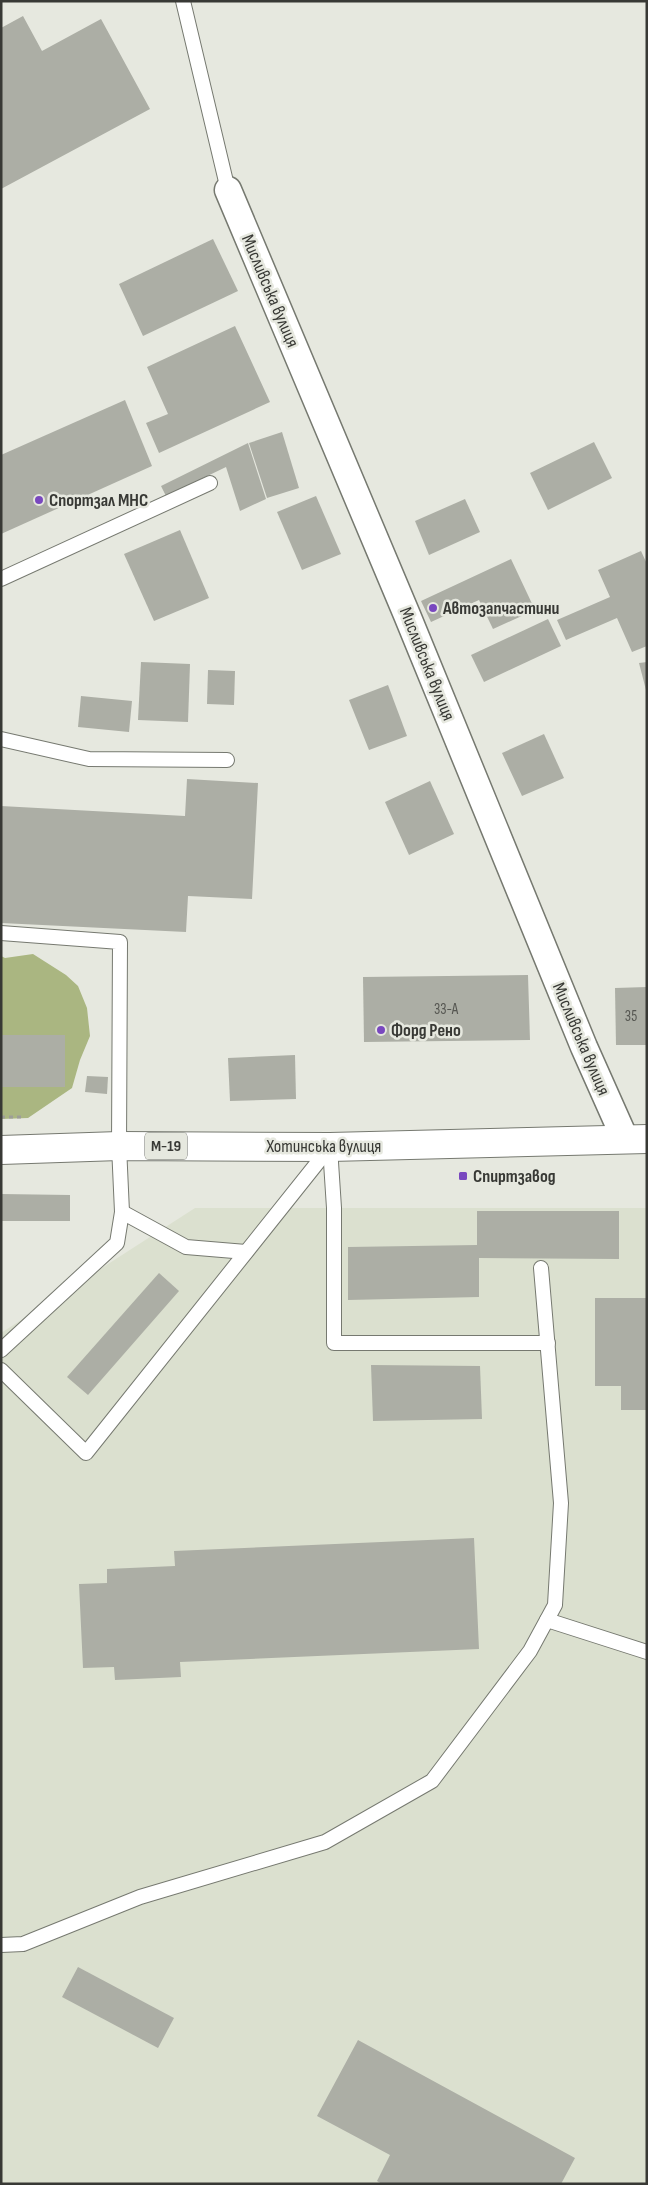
<svg xmlns="http://www.w3.org/2000/svg" width="648" height="2185" viewBox="0 0 648 2185" font-family="'Sofia Sans Condensed',sans-serif">
<style>
.built{fill:#dbe0cf}
.forest{fill:#aab681}
.building{fill:#acaea5}
.lines{fill:none;stroke-linecap:round;stroke-linejoin:round}
.service-casing{stroke:#767970;stroke-width:16}
.minor-casing{stroke:#767970;stroke-width:29}
.trunk-casing{stroke:#767970;stroke-width:30}
.path{stroke:#9d9e97;stroke-width:3;stroke-dasharray:4 4;stroke-linecap:butt}
.service{stroke:#fff;stroke-width:14}
.minor{stroke:#fff;stroke-width:26}
.trunk{stroke:#fff;stroke-width:28}
.poi-dot{fill:#7948bf;stroke:#e6e8df;stroke-width:2}
.labels{text-anchor:middle;dominant-baseline:central;stroke-width:5;stroke-linejoin:round;paint-order:stroke}
.number-label{font-size:15px;fill:#555651}
.shield{fill:#e6e8df;stroke:#6c6e68;stroke-width:1}
.shield-label{font-size:16px;font-weight:bold;fill:#383935}
.street-label{font-size:18px;fill:#383935;stroke:#e6e8df}
.poi-label{font-size:18px;font-weight:bold;fill:#383935;stroke:#e6e8df;text-anchor:start}
</style>
<rect width="100%" height="100%" fill="#e6e8df"/>
<polygon class="built" points="195,1208 647,1208 647,2184 1,2184 1,1333"/>
<polygon class="forest" points="33,954 66,975 78,986 87,1008 90,1036 80,1060 72,1088 28,1118 1,1119 1,956 5,958"/>
<g class="building">
<polygon points="23,16 42,51 101,19 150,109 1,189 1,28"/>
<polygon points="213,239 238,291 143,336 119,284"/>
<polygon points="235,326 270,402 159,453 146,423 168,414 147,367"/>
<polygon points="125,400 152,466 1,534 1,455"/>
<polygon points="282,432 299,488 267,498 249,443"/>
<polygon points="594,442 612,478 548,510 530,473"/>
<polygon points="248,443 266,499 240,511 226,467 166,496 161,486"/>
<polygon points="316,496 341,554 302,570 277,512"/>
<polygon points="465,499 480,532 429,555 415,521"/>
<polygon points="180,530 209,598 154,621 124,554"/>
<polygon points="641,551 647,564 647,646 632,652 617,618 566,640 557,620 610,597 598,570"/>
<polygon points="511,559 535,610 493,629 479,600 431,622 421,601"/>
<polygon points="548,619 561,646 484,682 471,655"/>
<polygon points="141,662 190,664 188,722 138,720"/>
<polygon points="647,662 647,690 646,690 639,663"/>
<polygon points="208,670 235,671 234,705 207,704"/>
<polygon points="388,685 407,736 369,750 349,700"/>
<polygon points="81,696 132,701 129,732 78,727"/>
<polygon points="544,734 564,778 522,796 502,753"/>
<polygon points="187,779 258,783 252,899 188,896 186,932 1,923 1,806 185,816"/>
<polygon points="430,781 454,834 409,855 385,802"/>
<polygon points="528,975 530,1040 364,1042 363,977"/>
<polygon points="647,987 647,1045 616,1045 615,988"/>
<rect x="1" y="1035" width="64" height="52"/>
<polygon points="295,1055 296,1099 230,1101 228,1058"/>
<polygon points="87,1076 108,1077 107,1094 85,1092"/>
<polygon points="1,1194 70,1195 70,1221 1,1221"/>
<polygon points="477,1211 619,1211 619,1259 479,1258 479,1297 348,1300 348,1247 477,1245"/>
<polygon points="159,1273 179,1291 88,1395 67,1377"/>
<polygon points="595,1298 647,1298 647,1410 621,1410 621,1386 595,1386"/>
<polygon points="371,1365 480,1366 482,1419 373,1421"/>
<polygon points="474,1538 479,1649 180,1662 181,1677 115,1680 114,1667 83,1668 79,1584 107,1583 107,1569 175,1566 174,1551"/>
<polygon points="78,1967 174,2018 158,2048 62,1997"/>
<polygon points="358,2040 575,2158 561,2184 382,2184 377,2181 390,2155 317,2116"/>
</g>
<g class="lines">
<g class="service-casing">
<g id="service">
<polyline points="183,1 228,190"/>
<polyline points="1,579 210,483"/>
<polyline points="1,739 89,759 227,760"/>
<polyline points="1,933 120,942 119,1146 122,1212 117,1243 1,1350"/>
<polyline points="330,1147 334,1208 334,1343 548,1343"/>
<polyline points="122,1212 186,1247 246,1252"/>
<polyline points="1,1370 86,1453 330,1147"/>
<polyline points="547,1620 647,1652"/>
<polyline points="1,1945 23,1944 140,1897 325,1842 432,1781 530,1651 555,1605 561,1503 541,1268"/>
</g>
</g>
<g class="minor-casing">
<polyline id="minor" points="228,190 407,615 584,1047 625,1139"/>
</g>
<g class="trunk-casing">
<polyline id="trunk" points="1,1150 119,1146 330,1147 647,1139"/>
</g>
<polyline class="path" points="1,1117 21,1117"/>
<use href="#service" class="service"/>
<use href="#minor" class="minor"/>
<use href="#trunk" class="trunk"/>
</g>
<g class="poi-dot">
<circle cx="39" cy="500" r="5"/>
<circle cx="433" cy="608" r="5"/>
<circle cx="381" cy="1030" r="5"/>
<rect x="458" y="1171" width="10" height="10" rx="2.5"/>
</g>
<g class="labels">
<g class="number-label">
<text x="446" y="1009">33-А</text>
<text x="631" y="1016">35</text>
</g>
<rect class="shield" x="145" y="1132.5" width="42" height="27" rx="4"/>
<g class="shield-label">
<text x="166" y="1146">М-19</text>
</g>
<g class="street-label">
<text transform="translate(270 291) rotate(67)">Мисливська вулиця</text>
<text transform="translate(427 664) rotate(68)">Мисливська вулиця</text>
<text transform="translate(581 1039) rotate(67)">Мисливська вулиця</text>
<text x="324" y="1146">Хотинська вулиця</text>
</g>
<g class="poi-label">
<text x="49" y="500">Спортзал МНС</text>
<text x="443" y="608">Автозапчастини</text>
<text x="391" y="1030">Форд Рено</text>
<text x="473" y="1176">Спиртзавод</text>
</g>
</g>
<rect width="648" height="2185" fill="none" stroke="#383935" stroke-width="5"/>
</svg>
